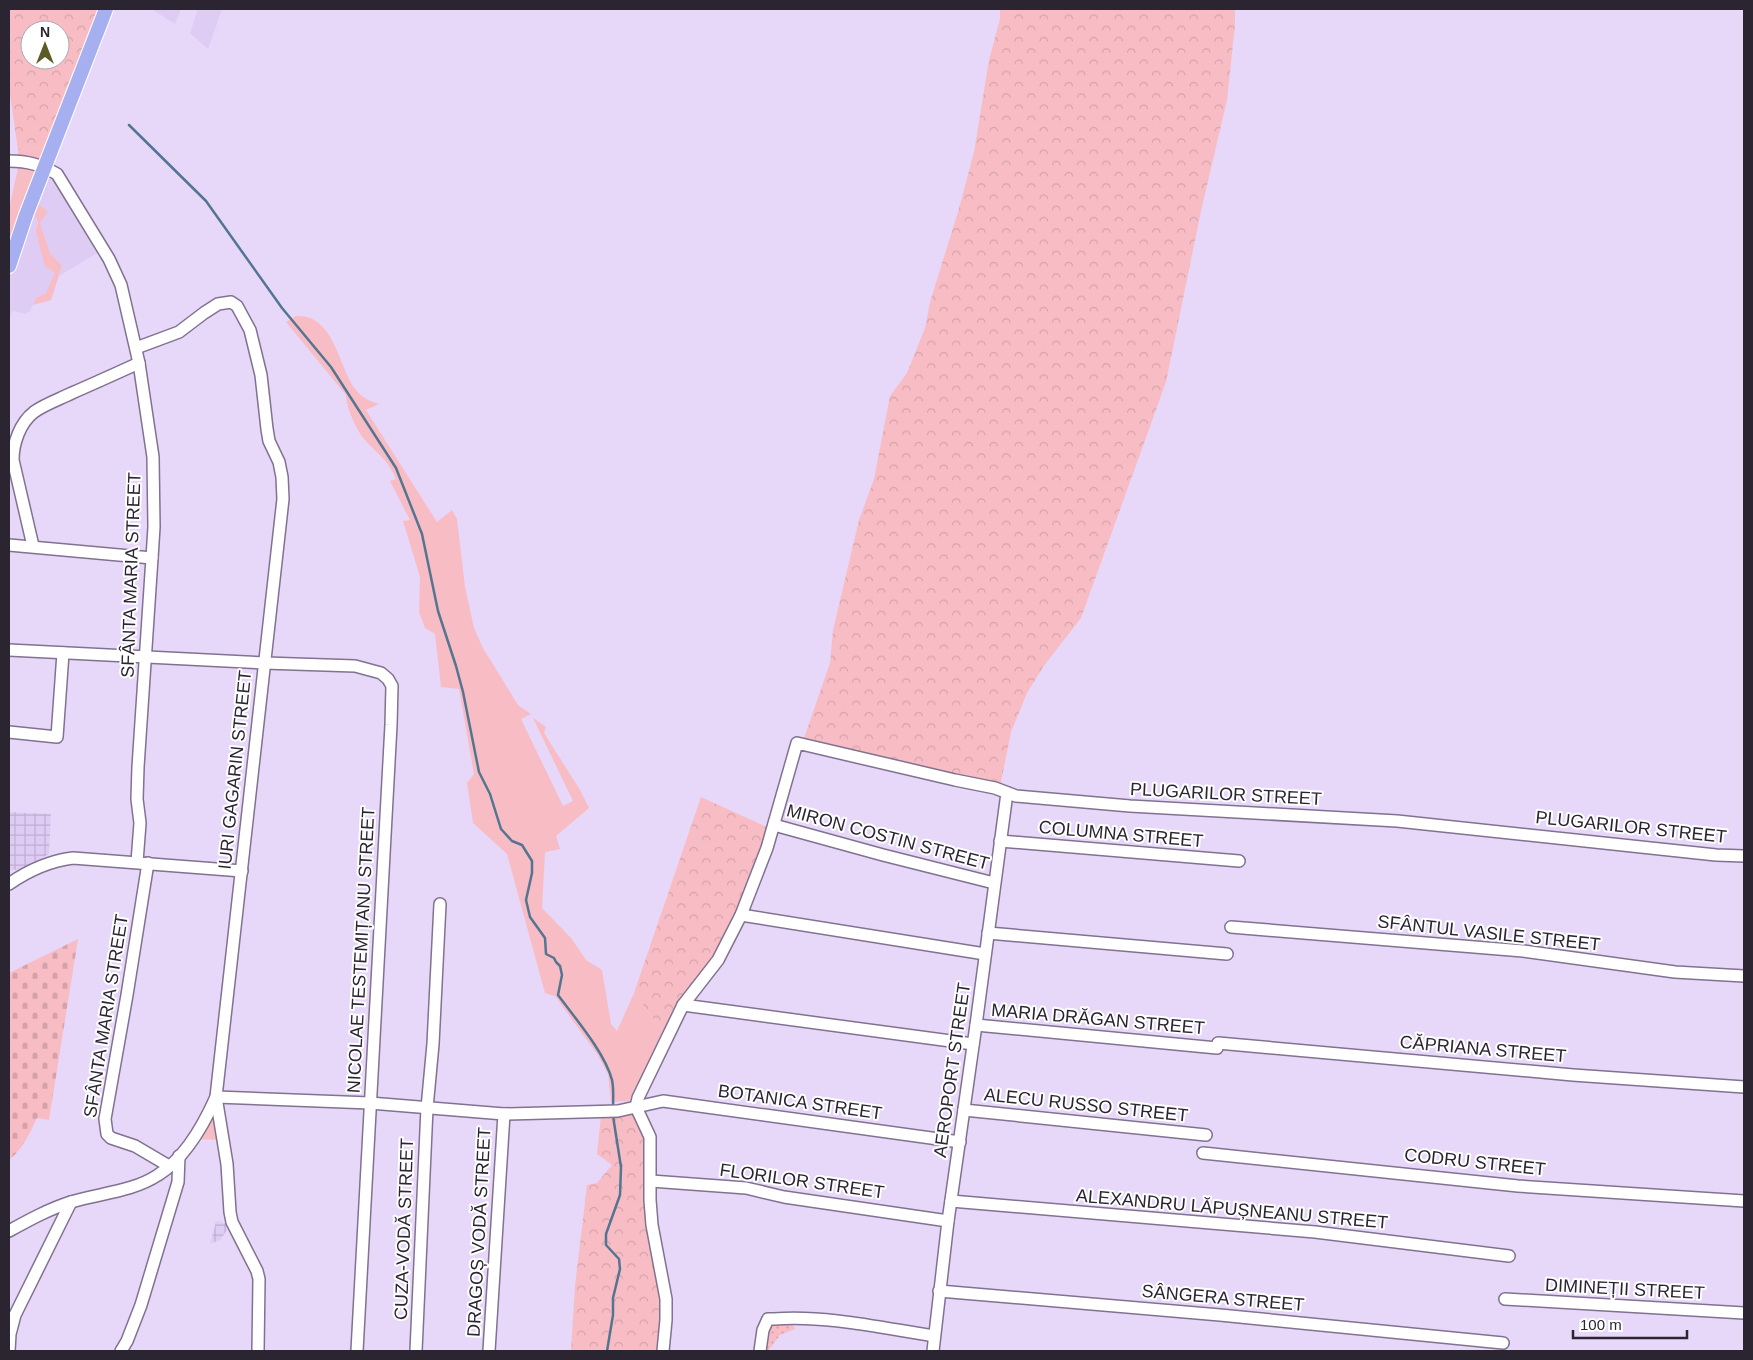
<svg xmlns="http://www.w3.org/2000/svg" width="1753" height="1360" viewBox="0 0 1753 1360" font-family="Arial,sans-serif">
<style>
.built{fill:#dfccf5}
.industrial{fill:url(#industrial-grid)}
.grass{fill:#f8bdc4}
.forest{fill:url(#forest-crowns);fill-rule:evenodd}
.cemetery{fill:url(#cemetery-stones)}
.park{fill:url(#park-dots)}
.lines{fill:none;stroke-linecap:round;stroke-linejoin:round}
.stream{stroke:#547592;stroke-width:2.5}
.minor-casing{stroke:#807290;stroke-width:14}
.major-casing{stroke:#fff;stroke-width:16}
.minor{stroke:#fff;stroke-width:11}
.major{stroke:#a6b0f1;stroke-width:14}
.labels{text-anchor:middle;dominant-baseline:central;stroke-width:4;stroke-linejoin:round;paint-order:stroke}
.street-label{font-size:18px;fill:#2b2532;stroke:#fff}
</style>
<defs>
<pattern id="industrial-grid" width="8" height="8" patternUnits="userSpaceOnUse" patternTransform="scale(1.25)"><rect width="8" height="8" fill="#dfccf5"/><path d="M0 4h8M4 0v8" fill="none" stroke="#c0afd2"/></pattern>
<pattern id="forest-crowns" width="20" height="18" patternUnits="userSpaceOnUse" patternTransform="scale(1.25)"><rect width="20" height="18" fill="#f8bdc4"/><path d="M2 6a3 3 0 1 1 6 0M12 15a3 3 0 1 1 6 0" fill="none" stroke="#d5a2a9"/></pattern>
<pattern id="cemetery-stones" width="16" height="16" patternUnits="userSpaceOnUse" patternTransform="scale(1.25)"><rect width="16" height="16" fill="#f8bdc4"/><path d="M2 7V4a2 2 0 0 1 4 0v3zM10 15v-3a2 2 0 0 1 4 0v3z" fill="#d5a2a9"/></pattern>
<pattern id="park-dots" width="8" height="8" patternUnits="userSpaceOnUse" patternTransform="scale(1.25)"><rect width="8" height="8" fill="#f8bdc4"/><path d="M2 2h.1M6 6h.1" fill="none" stroke="#d5a2a9" stroke-width="1.8" stroke-linecap="round"/></pattern>
</defs>
<rect width="100%" height="100%" fill="#e7d7f9"/>
<g class="built">
<polygon points="151,9 181,9 175,24"/>
<polygon points="198,9 222,9 208,49 190,33"/>
<polygon points="46,174 57,182 99,252 59,276 62,266 50,253 40,223 36,202"/>
<polygon points="32,210 38,222 36,231 55,272 46,293 36,298 30,311 25,314 13,311 9,318 9,274"/>
</g>
<g class="industrial">
<polygon points="9,812 51,814 49,854 18,870 9,870"/>
<polygon points="218,1221 227,1224 227,1230 220,1240 210,1244 216,1222"/>
</g>
<g class="grass">
<polygon points="48,147 42,161 19,158 18,150"/>
<polygon points="9,163 38,170 9,252 9,209 18,168 9,168"/>
<polygon points="36,202 48,212 40,223 50,253 62,266 51,300 33,305 36,298 46,293 55,272 45,267 36,231 38,222 32,210"/>
<path d="M296,316C335,314 338,367 356,390C363,399 370,401 379,404L366,410L437,522L452,510L457,519L465,587L474,628L483,648L518,705L531,714L521,719L563,806L573,801L533,718L546,727L544,733L580,790L589,808L556,836L560,849L545,852L542,908L571,938L586,960L602,970L611,1024L617,1031L634,993L663,1032L629,1101L611,1102L608,1074L597,1054L555,996L545,993L507,854L473,823L467,783L474,774L459,689L441,687L435,634L425,628L419,612L420,577L403,521L410,520L390,481L396,479C388,459 377,454 364,439C356,429 346,407 346,395L286,322Z"/>
<polygon points="212,1116 216,1118 219,1140 198,1139"/>
</g>
<g class="forest">
<path d="M9,9H101L48,147L18,150L9,87ZM30,30H60V60H30Z"/>
<polygon points="1000,9 1235,9 1235,25 1227,100 1201,211 1166,382 1081,618 1043,667 1027,693 1011,732 1000,787 803,741 830,663 833,630 859,520 874,479 890,396 907,373 925,328 930,302 958,212 974,152 989,60 1000,19"/>
<polygon points="701,797 769,828 739,912 716,960 673,1011 663,1032 634,993"/>
<polygon points="634,1114 645,1134 662,1305 658,1351 571,1351 575,1286 587,1185 597,1183 612,1165 597,1154 601,1116"/>
</g>
<path class="cemetery" d="M78,939L49,1120L37,1118C30,1133 22,1150 9,1160V973Z"/>
<polygon class="park" points="791,1320 795,1329 780,1335 768,1351 763,1351 766,1329 772,1324"/>
<g class="lines">
<g class="stream">
<path d="M129,125L206,201L282,308L331,367L396,468L422,534L438,611L456,666L463,692L479,772L490,794L501,829L512,841L522,845L532,861V873L526,900L530,917L545,938L546,954L554,958L556,962L560,966L562,975L558,995C575,1018 605,1053 612,1080C614,1089 613,1099 613,1108"/>
<polyline points="607,1351 613,1315 613,1298 620,1269 619,1259 606,1245 606,1234 620,1195 621,1167 613,1116"/>
</g>
<g class="minor-casing">
<g id="minor">
<path d="M9,161C28,161 41,165 57,174L109,259L121,285L139,363L153,457L154,527L152,558L138,767L137,799L140,823L137,862"/>
<polyline points="136,348 179,332 204,313 218,304 231,302 237,306 250,330 261,375 267,429 269,441 279,462 282,477 283,499 216,1097 227,1164 230,1212 232,1222 257,1271 259,1279 258,1351"/>
<polyline points="9,545 152,558"/>
<path d="M33,546L13,460C13,443 20,423 34,412C45,404 60,399 72,393C95,383 117,373 139,363"/>
<polyline points="9,650 265,663 355,666 381,673 388,679 392,686 391,725 357,1351"/>
<polyline points="9,732 57,737 63,653"/>
<polyline points="774,825 883,855 994,883"/>
<polyline points="1000,841 1239,861"/>
<polyline points="148,863 127,995 105,1119 107,1134 111,1138 135,1146 169,1166"/>
<path d="M9,884C29,870 49,861 73,858L242,871"/>
<polyline points="741,915 985,954"/>
<polyline points="1231,927 1523,951 1675,972 1744,976"/>
<polyline points="988,933 1227,954"/>
<polyline points="683,1005 973,1044"/>
<polyline points="976,1025 1217,1048"/>
<polyline points="1218,1043 1573,1075 1744,1087"/>
<polyline points="964,1110 1206,1135"/>
<polyline points="1203,1153 1518,1186 1744,1201"/>
<polyline points="651,1181 746,1188 784,1197 948,1221"/>
<polyline points="951,1201 1315,1232 1509,1256"/>
<path d="M9,1231C29,1220 49,1209 71,1202C100,1193 132,1192 158,1175C184,1159 204,1124 216,1097L370,1103L504,1114L618,1111L663,1101L960,1142"/>
<polyline points="939,1291 1220,1315 1503,1343"/>
<polyline points="1505,1299 1744,1313"/>
<polyline points="9,1351 10,1334 15,1315 71,1202"/>
<polyline points="121,1351 127,1341 141,1305 178,1182 179,1156"/>
<polyline points="416,1351 427,1108 433,1044 440,904"/>
<polyline points="489,1351 504,1114"/>
<polyline points="663,1351 666,1320 666,1299 652,1225 650,1200 650,1137 636,1107 638,1098 683,1005 718,960 741,915 767,848 797,743 955,780 995,788 1016,796 1130,806 1397,821 1716,855 1744,856"/>
<path d="M760,1351L763,1330L768,1319H774C827,1315 882,1328 934,1336"/>
<polyline points="933,1351 948,1221 976,1025 1007,793"/>
</g>
</g>
<g class="major-casing">
<polyline id="major" points="9,266 26,215 106,9"/>
</g>
<use href="#minor" class="minor"/>
<use href="#major" class="major"/>
</g>
<g class="labels">
<g class="street-label">
<text transform="translate(131 575) rotate(-88)">SFÂNTA MARIA STREET</text>
<text transform="translate(235 770) rotate(-84)">IURI GAGARIN STREET</text>
<text transform="translate(1226 794) rotate(3)">PLUGARILOR STREET</text>
<text transform="translate(1631 827) rotate(6)">PLUGARILOR STREET</text>
<text transform="translate(1121 834) rotate(5)">COLUMNA STREET</text>
<text transform="translate(888 837) rotate(15)">MIRON COSTIN STREET</text>
<text transform="translate(1489 933) rotate(6)">SFÂNTUL VASILE STREET</text>
<text transform="translate(361 950) rotate(-87)">NICOLAE TESTEMIȚANU STREET</text>
<text transform="translate(106 1016) rotate(-81)">SFÂNTA MARIA STREET</text>
<text transform="translate(1098 1019) rotate(5)">MARIA DRĂGAN STREET</text>
<text transform="translate(1483 1049) rotate(5)">CĂPRIANA STREET</text>
<text transform="translate(952 1070) rotate(-82)">AEROPORT STREET</text>
<text transform="translate(800 1102) rotate(8)">BOTANICA STREET</text>
<text transform="translate(1086 1105) rotate(6)">ALECU RUSSO STREET</text>
<text transform="translate(1475 1162) rotate(6)">CODRU STREET</text>
<text transform="translate(802 1181) rotate(8)">FLORILOR STREET</text>
<text transform="translate(1232 1209) rotate(5)">ALEXANDRU LĂPUȘNEANU STREET</text>
<text transform="translate(404 1229) rotate(-88)">CUZA-VODĂ STREET</text>
<text transform="translate(479 1232) rotate(-87)">DRAGOȘ VODĂ STREET</text>
<text transform="translate(1625 1289) rotate(3)">DIMINEȚII STREET</text>
<text transform="translate(1223 1298) rotate(5)">SÂNGERA STREET</text>
</g>
</g>
<rect width="1753" height="1360" fill="none" stroke="#2b2532" stroke-width="20"/>
<g transform="translate(45 45)"><circle r="24" fill="#ffffff" stroke="#aaa8ad"/>
<path d="M0-4L9 19L0 12L-9 19Z" fill="#5c5a27"/>
<text y="-8" font-size="14" font-weight="bold" text-anchor="middle" fill="#2b2532">N</text>
</g>
<path d="M1573 1330v8h114v-8" fill="none" stroke="#2b2532" stroke-width="2.5"/>
<text x="1580" y="1330" font-size="15" fill="#2b2532" stroke="#ffffff" stroke-width="4" paint-order="stroke">100 m</text>
</svg>
